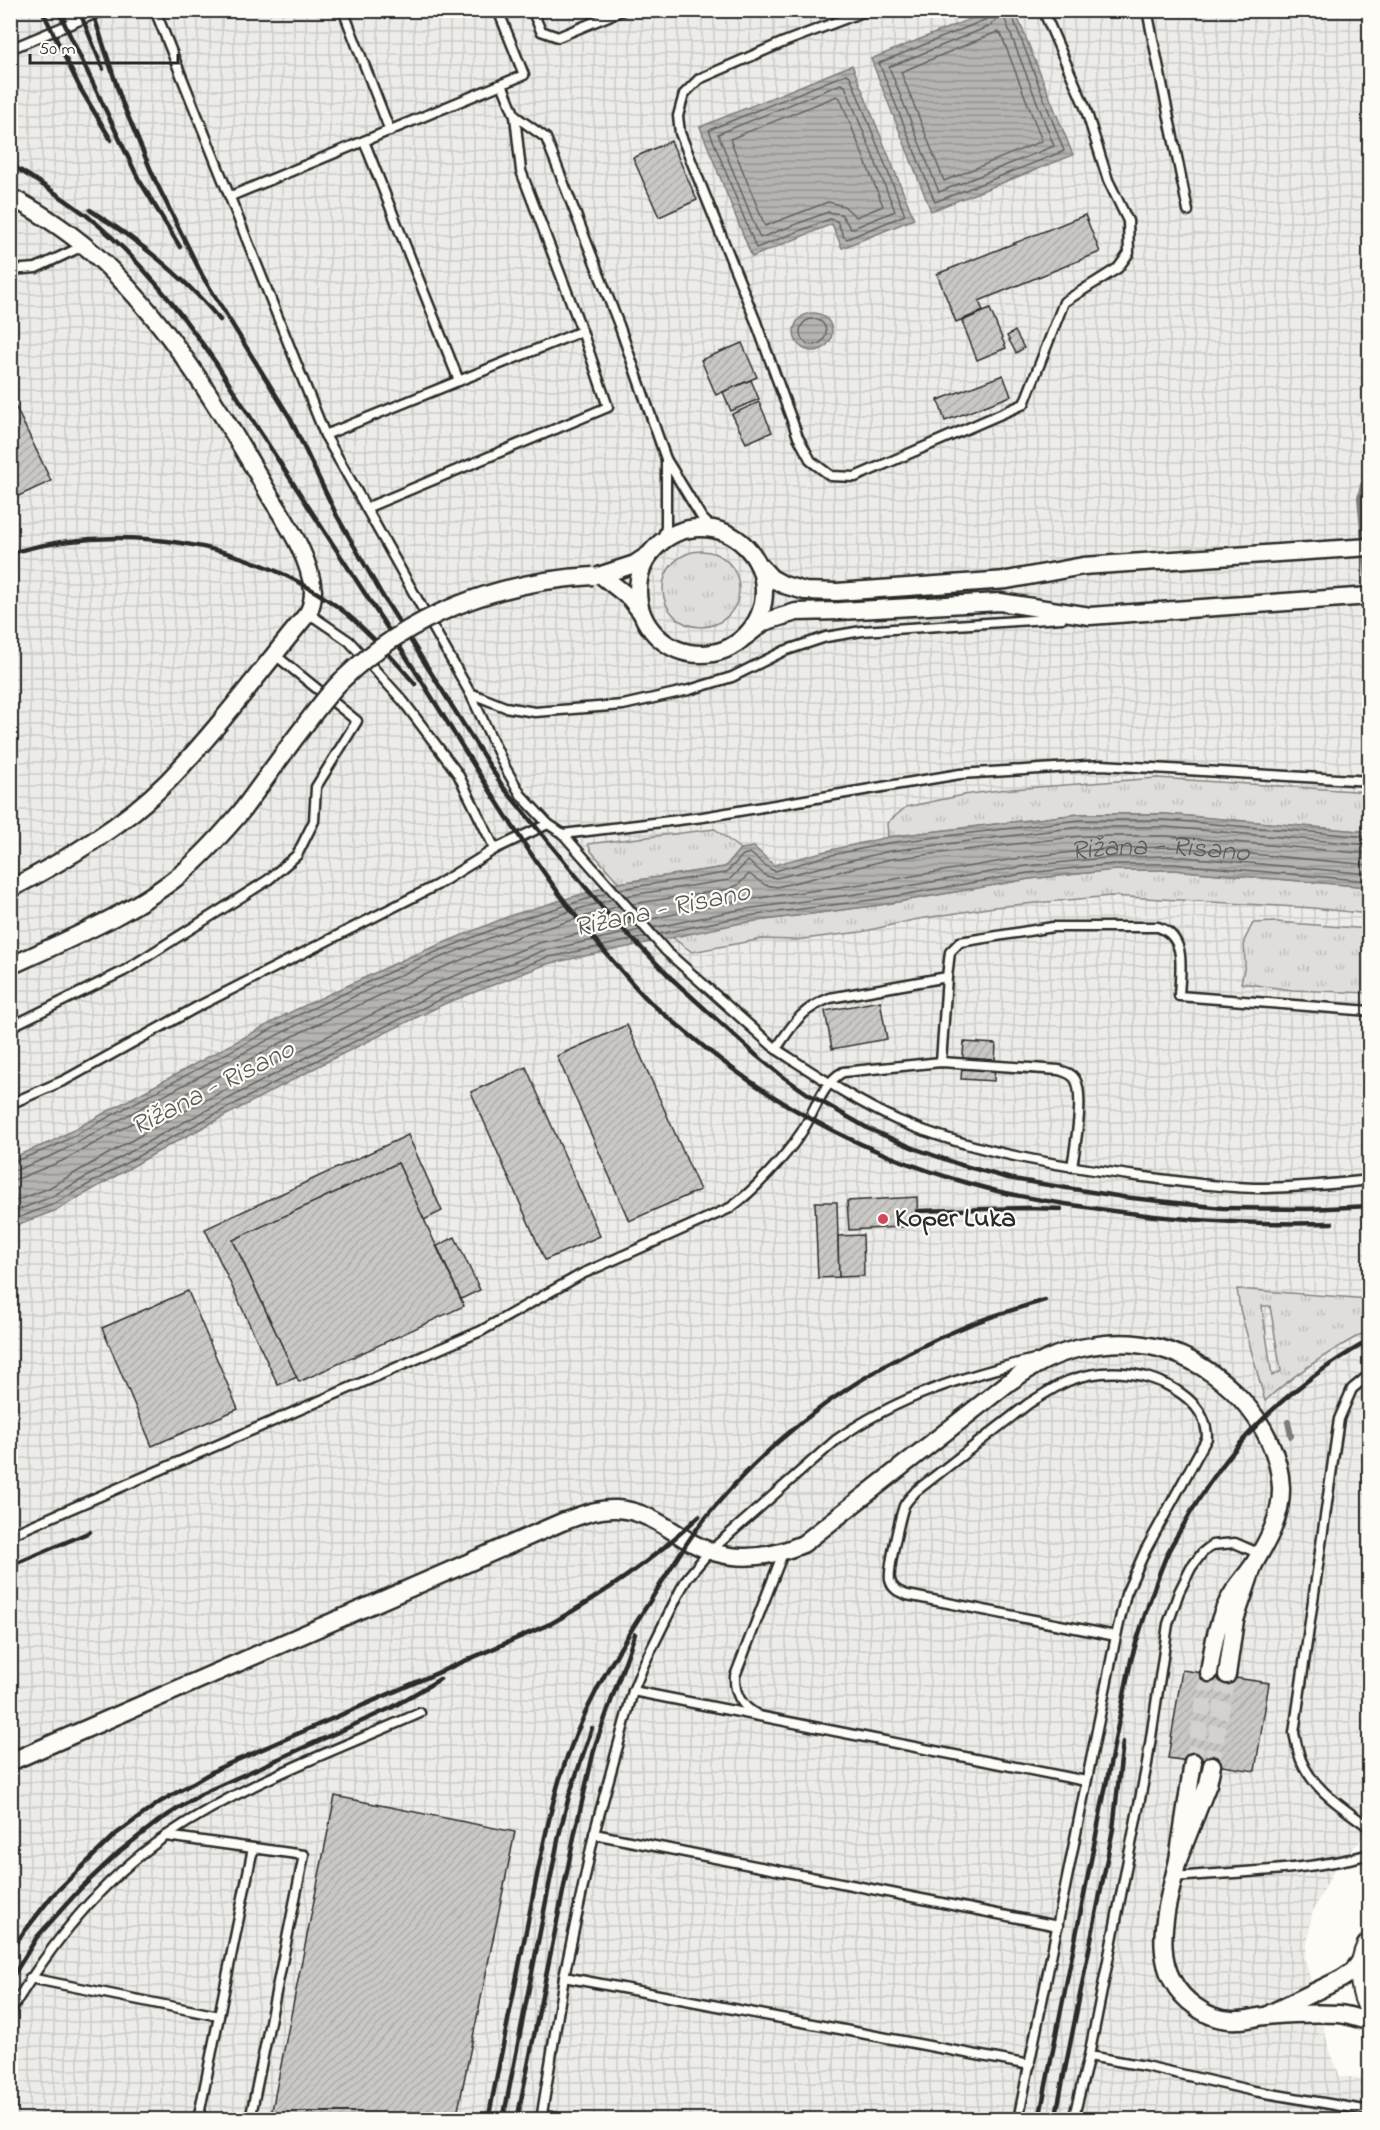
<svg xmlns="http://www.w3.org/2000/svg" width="1380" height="2130" viewBox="0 0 1380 2130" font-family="'Indie Flower',sans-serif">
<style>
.industrial{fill:url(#industrial-grid)}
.grass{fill:url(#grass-tufts);stroke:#858482;stroke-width:1.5;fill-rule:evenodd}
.water{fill:url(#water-rules);stroke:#7e7d7b;stroke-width:1.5}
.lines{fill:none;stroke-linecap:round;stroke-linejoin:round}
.shore{stroke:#626261;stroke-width:1.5}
.stream{stroke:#7e7d7b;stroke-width:6}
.building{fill:url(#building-hatch);stroke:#2b2b2b;stroke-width:1.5}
.minor-tunnel{stroke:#d3d2ce;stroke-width:16;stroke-dasharray:16 8;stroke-linecap:butt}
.service-casing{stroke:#2b2b2b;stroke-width:13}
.minor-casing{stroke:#2b2b2b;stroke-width:21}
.primary-casing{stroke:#2b2b2b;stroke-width:30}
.service{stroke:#fdfcf7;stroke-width:8}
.minor{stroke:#fdfcf7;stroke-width:16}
.primary{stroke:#fdfcf7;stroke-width:26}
.rail{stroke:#2b2b2b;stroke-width:4.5}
.minor-bridge-casing{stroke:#2b2b2b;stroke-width:21;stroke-linecap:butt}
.minor-bridge{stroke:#fdfcf7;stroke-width:16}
.poi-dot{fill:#d1495b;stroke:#fdfcf7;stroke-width:2}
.labels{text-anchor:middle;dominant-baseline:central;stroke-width:4.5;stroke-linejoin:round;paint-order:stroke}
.poi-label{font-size:27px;font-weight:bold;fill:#2b2b2b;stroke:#fdfcf7;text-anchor:start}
.water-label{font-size:28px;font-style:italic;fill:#5b5b5a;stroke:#fdfcf7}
</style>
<defs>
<pattern id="industrial-grid" width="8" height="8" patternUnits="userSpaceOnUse" patternTransform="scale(1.5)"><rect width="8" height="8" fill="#edece8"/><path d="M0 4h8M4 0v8" fill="none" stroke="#cbcbc7"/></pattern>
<pattern id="grass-tufts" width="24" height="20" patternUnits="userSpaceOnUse" patternTransform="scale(1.5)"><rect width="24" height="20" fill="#dfdeda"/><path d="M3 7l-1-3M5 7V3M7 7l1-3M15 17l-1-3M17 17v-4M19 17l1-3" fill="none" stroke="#c0bfbb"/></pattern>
<pattern id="water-rules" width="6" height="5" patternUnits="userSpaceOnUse" patternTransform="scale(1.5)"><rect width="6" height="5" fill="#b5b4b1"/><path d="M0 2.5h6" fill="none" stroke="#939390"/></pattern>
<pattern id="building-hatch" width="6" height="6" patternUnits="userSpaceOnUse" patternTransform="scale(1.5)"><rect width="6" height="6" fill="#c9c8c4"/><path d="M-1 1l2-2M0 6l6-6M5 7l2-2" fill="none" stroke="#adaca9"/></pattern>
</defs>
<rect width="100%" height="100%" fill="#fdfcf7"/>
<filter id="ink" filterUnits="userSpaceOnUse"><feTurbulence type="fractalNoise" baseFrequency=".0167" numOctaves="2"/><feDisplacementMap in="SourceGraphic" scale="12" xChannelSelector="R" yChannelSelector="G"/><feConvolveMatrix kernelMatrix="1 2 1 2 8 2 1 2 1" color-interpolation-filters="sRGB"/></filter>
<g filter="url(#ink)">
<polygon class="industrial" points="11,11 1369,11 1370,1830 1334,1870 1312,1913 1305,1959 1329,2048 1340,2076 1369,2079 1369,2119 11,2120"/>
<g class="grass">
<circle cx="701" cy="589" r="38"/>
<polygon points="1157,778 1369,792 1369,832 1164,814 1079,814 888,837 887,823 906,807 964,795 999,790"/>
<polygon points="715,829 740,849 725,867 619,883 591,851 588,844"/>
<polygon points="1115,870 1173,870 1369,887 1369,914 1313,908 1111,896 994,907 913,920 861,932 795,940 762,939 692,952 669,935 741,923 880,905 1029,879"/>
<polygon points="1276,922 1369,929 1369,993 1292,990 1241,983 1245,965 1244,941 1253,923"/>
<path d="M1237,1289L1369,1299V1330C1333,1349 1295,1373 1265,1401L1240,1309ZM1262,1306H1270L1281,1371L1272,1376Z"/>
</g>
<g class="water">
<polygon points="992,10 1015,11 1073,155 931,211 871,59"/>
<polygon points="852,65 914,219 842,248 832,224 752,257 700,127"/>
<circle cx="813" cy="332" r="19"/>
<polygon points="1079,814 1166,814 1369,832 1369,887 1174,870 1115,870 1029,879 880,905 741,923 547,964 444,1004 330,1060 166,1147 57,1210 11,1227 11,1158 53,1141 291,1012 409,957 512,915 619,883 725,867 740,849 754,847 774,865 822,852 888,837"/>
</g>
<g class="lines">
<g class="shore">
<polyline points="991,10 991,15 987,19 879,63 935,202 1064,151 1010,10"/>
<polygon points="1001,15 1004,17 1054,146 939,192 889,67 990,26"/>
<polygon points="997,32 1001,34 1042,141 944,181 901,72"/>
<polygon points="846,74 850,76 905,215 847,239 844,237 837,221 830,219 756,248 709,130"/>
<polygon points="841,84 845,86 895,211 851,229 841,214 828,212 760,238 718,134"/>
<polygon points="837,96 840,98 883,206 856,217 844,206 828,202 765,226 730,139"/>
<circle cx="813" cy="332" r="13"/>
<polyline points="619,889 726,873 743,855 750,853 770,869 775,871 823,857 888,843 1080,820 1166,820 1370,837"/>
<polyline points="625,896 729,880 748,861 766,876 776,878 890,851 1080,827 1166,827 1370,845"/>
<polyline points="632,904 729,889 738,885 749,874 765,885 777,887 891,859 1081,836 1166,836 1370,854"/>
<path id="s1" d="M646,920L737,901L877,882L1026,857L1113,848L1175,847L1370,865"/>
<polyline points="653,928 738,910 878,891 1027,866 1114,857 1174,856 1370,874"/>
<polyline points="659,934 740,917 879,899 1028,873 1114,864 1174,864 1370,881"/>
<polyline points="10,1163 55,1146 294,1017 411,962 514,921 607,893"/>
<path d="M10,1171L17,1170L58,1153C208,1073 356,985 517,928C548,917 581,909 613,899"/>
<polyline points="10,1180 20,1178 62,1161 301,1032 417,978 520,936 619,906"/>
<polyline points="10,1203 47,1189 155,1127 320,1040 434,984 539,943 633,922"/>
<polyline points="10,1213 51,1197 160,1135 324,1048 438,992 542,951 640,930"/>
<polyline points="10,1221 54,1204 163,1142 327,1055 441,999 545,958 646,937"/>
</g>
<g class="stream">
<polyline points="1369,594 1360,498 1363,485 1370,478"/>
<polyline points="1288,1422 1291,1436"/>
</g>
</g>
<g class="building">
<polygon points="671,141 697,200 659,217 633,158"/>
<polygon points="1085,215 1100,252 979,301 983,311 956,322 937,274"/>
<polygon points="990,309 1006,348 977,360 962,321"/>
<polygon points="1015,331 1024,348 1016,353 1007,336"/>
<polygon points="742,343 757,377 716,395 701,360"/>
<polygon points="1003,375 1011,396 945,421 938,400"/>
<polygon points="751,380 759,399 731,411 723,392"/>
<polygon points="10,395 51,481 10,500"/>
<polygon points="759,402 772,432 746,443 732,414"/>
<polygon points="880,1001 887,1039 832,1049 825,1011"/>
<polygon points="627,1025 700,1190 629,1221 557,1056"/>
<polygon points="964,1042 996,1044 994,1081 961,1079"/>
<polygon points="526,1067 600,1236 545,1260 471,1092"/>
<polygon points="408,1135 442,1211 424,1220 398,1163 233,1240 297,1377 278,1385 205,1229"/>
<polygon points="398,1163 464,1306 299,1382 233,1240"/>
<polygon points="917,1197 918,1226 849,1230 847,1201"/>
<polygon points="815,1202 837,1202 839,1277 818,1278"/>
<polygon points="863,1235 864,1276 839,1277 838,1236"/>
<polygon points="455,1237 480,1290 461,1299 437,1246"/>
<polygon points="188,1291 238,1409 152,1446 102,1328"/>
<polygon points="1182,1670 1269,1683 1255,1771 1168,1758"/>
<polygon points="335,1796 515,1832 456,2120 270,2120"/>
</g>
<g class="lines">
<g class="minor-tunnel">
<polyline points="1193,1762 1209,1673"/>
<polyline points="1212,1765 1227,1675"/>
</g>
<g class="service-casing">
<g id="service">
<polyline points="68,10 73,23"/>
<polyline points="155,10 325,435 470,693 506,769 521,795 548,824 563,834 666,951 776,1049"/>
<polyline points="343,10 390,131"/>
<polyline points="532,10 541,31 558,37 623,10"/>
<polyline points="868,10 784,42 699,79 684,94 678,116 680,133 756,322 798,437 811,461 831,476 855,477 1024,404 1064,302 1118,268 1129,253 1128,221 1108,180 1085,107 1043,10"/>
<polyline points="1147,10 1188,211"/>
<polyline points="10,49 104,10"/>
<polyline points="515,116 546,138 619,325 666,459"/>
<polyline points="364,141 459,381"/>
<polyline points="231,196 502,84"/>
<polyline points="10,270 36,268 83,246"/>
<polyline points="325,435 582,331"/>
<polyline points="366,508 608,407 582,331 521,171 515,116 502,84 524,75 498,10"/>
<polyline points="660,543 666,528 666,459 702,518 714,530"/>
<polyline points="308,613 349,641 403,701 458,774 495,849"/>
<polyline points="470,693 505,707 535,712 623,705 689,690 732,677 784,651 826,637 862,631 1062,618"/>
<polyline points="563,834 703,817 960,774 1102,765 1370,781"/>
<path d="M1370,1011L1179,996C1180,971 1188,937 1158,927H1053L960,942L950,952L947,977L830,998C800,1010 794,1023 776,1049C815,1074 855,1101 897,1120C975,1153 1060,1166 1144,1177C1184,1182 1225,1188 1266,1188C1300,1187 1335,1184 1370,1180"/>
<polyline points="10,1027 124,971 268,880 297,855 314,821 316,787 357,721 274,654"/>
<polyline points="941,1062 947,977"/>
<polyline points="10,1104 65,1080 197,1007 437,885 495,849 548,824"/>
<path d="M1370,1374L1352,1389L1339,1419L1294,1733C1296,1742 1298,1752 1301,1760C1314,1791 1344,1808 1370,1828"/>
<path d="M10,1535L481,1331L582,1274L730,1208C754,1191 785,1157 801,1133C814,1114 822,1083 843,1072L941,1062L1059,1070C1065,1072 1071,1073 1075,1079C1085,1094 1075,1148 1072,1167"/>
<polyline points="633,1691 1086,1781"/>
<path d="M756,1714C741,1706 734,1692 735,1676L783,1553"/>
<polyline points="594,1834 1058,1926"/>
<polyline points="166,1836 304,1855 250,2120"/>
<path d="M1174,1877C1236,1872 1310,1871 1370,1854"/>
<polyline points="564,1977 1030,2065"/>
<polyline points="30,1978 219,2016"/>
<path d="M10,2012C51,1944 100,1881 166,1836C244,1783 334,1751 420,1713"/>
<polyline points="1089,2056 1145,2066 1254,2091 1370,2111"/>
<polyline points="542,2115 566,2120"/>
<polyline points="198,2120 253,1848"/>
<path d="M541,2120L564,1977L594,1834L633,1691L644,1664L681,1589L688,1577L709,1552L836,1440C896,1397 964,1376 1035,1359"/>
<polyline points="836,2120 841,2118 859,2120"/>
<path d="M1018,2120L1116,1636L1126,1594L1145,1551L1207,1438C1207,1421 1200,1409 1187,1398C1154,1371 1108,1366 1068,1381C1054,1387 1041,1396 1028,1404L916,1491C912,1496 907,1500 904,1506C900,1517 888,1569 890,1580C892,1589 899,1592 907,1595L1116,1636"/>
<polyline points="1073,2120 1089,2056 1147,1764 1168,1624 1179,1592 1191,1568 1202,1553 1212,1545 1235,1543 1260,1554"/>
</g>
</g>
<g class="minor-casing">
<g id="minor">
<path d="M10,197C42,213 78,238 104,263C128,286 150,312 170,338C207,388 239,441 270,496C287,524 310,557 313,591C313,599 312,606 308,613C262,669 218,729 168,781C123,826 66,860 10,889"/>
<circle cx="701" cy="591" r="63"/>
<polyline points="758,564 771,578 784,585 805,591 837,592 1007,580 1083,566 1370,547"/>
<polyline points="641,612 630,598 601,575 635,564 650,554"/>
<polyline points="746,636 764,622 796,612 840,611 1000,602 1090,616 1370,596"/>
<path d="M10,966C69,939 138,911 187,869C207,851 224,832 241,812"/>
<path d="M1209,1673C1213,1645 1218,1615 1234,1591C1240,1582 1248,1573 1254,1564L1235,1620L1227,1675"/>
<path d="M10,1762L562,1522C579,1516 597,1508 616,1509C643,1510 665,1526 687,1540C725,1563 763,1561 803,1544L1008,1383C1032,1366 1056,1352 1086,1347C1109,1342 1136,1342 1159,1348C1219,1364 1278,1423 1281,1487C1282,1516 1268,1540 1254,1564"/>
<polyline points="1193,1762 1178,1860 1208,1784 1212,1765"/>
<path d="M1178,1860C1166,1911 1145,1971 1196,2007C1208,2016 1223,2021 1238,2020C1247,2020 1256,2017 1265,2016C1289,2014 1315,2013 1339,2014C1349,2015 1360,2019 1370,2022"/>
<polyline points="1271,2013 1341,1979 1353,1971 1365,1955"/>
</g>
</g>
<g class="primary-casing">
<path id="primary" d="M1370,1947C1362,1964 1362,1986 1370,2003"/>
</g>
<use href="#service" class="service"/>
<use href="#minor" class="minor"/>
<use href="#primary" class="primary"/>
<g class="rail">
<polyline points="42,10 80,88 111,140"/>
<polyline points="58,10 138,178 180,247"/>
<polyline points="79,10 103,69"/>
<polyline points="92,10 122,102 155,180 203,277 290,418 337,516 382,595 503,787 606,912 672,979 757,1056 782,1076 808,1094 869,1129 916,1149 961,1165 1008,1178 1042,1184 1123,1197 1222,1208 1309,1209 1370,1206"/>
<path d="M10,164C36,180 62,197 86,215C138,256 179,310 216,363C281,466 348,567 414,669C475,765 531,865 605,952C620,969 634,987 651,1003C662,1013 674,1022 686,1032C778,1110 875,1160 993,1190C1032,1200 1073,1205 1113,1211C1186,1221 1258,1225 1332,1223"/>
<path d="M90,210C139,241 183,275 220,320"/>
<path d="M10,553C120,522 245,539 338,607C367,629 392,657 415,684"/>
<polyline points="917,1211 1027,1208 1061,1209"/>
<polyline points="10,1566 90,1532"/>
<path d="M10,1950L52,1896L116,1834L160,1802L219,1768L552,1623C607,1592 653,1560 699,1516"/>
<polyline points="10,1981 37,1937 81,1888 120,1851 157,1822 201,1794 391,1708 440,1679"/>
<path d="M488,2120C502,2052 515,1984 529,1916C538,1871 546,1825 559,1781C579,1715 612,1659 650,1601C666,1576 681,1550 699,1526C770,1435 863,1368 969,1325C993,1315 1019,1308 1045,1300"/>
<polyline points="503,2120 559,1835 569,1796 592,1728"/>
<polyline points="517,2120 575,1832 595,1746 635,1634"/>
<path d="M1039,2120L1131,1660C1142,1623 1153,1587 1168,1552C1175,1538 1184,1525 1191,1512C1237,1435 1292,1384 1370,1340"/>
<polyline points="1055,2120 1113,1829 1123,1742"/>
</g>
<g class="minor-bridge-casing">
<path id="minor-bridge" d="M241,812C259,787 277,763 295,738C310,719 324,698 341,681C409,614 499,581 593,576"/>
</g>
<use href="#minor-bridge" class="minor-bridge"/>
</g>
</g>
<circle class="poi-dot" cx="883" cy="1219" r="6"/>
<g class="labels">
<g class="poi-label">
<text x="895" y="1219">Koper Luka</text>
</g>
<g class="water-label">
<text stroke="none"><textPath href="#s1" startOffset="520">Rižana - Risano</textPath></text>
<text transform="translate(662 911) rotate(-12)">Rižana - Risano</text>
<text transform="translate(213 1089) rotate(-27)">Rižana - Risano</text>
</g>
</g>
<rect width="1380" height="2130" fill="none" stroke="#fdfcf7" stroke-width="36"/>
<rect x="18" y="18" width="1344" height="2094" fill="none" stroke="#2b2b2b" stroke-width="2" filter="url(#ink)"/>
<path d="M30 54v9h148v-9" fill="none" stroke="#2b2b2b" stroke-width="3"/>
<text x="39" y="54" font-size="18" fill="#2b2b2b" stroke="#fdfcf7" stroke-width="4.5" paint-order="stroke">50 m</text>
</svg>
